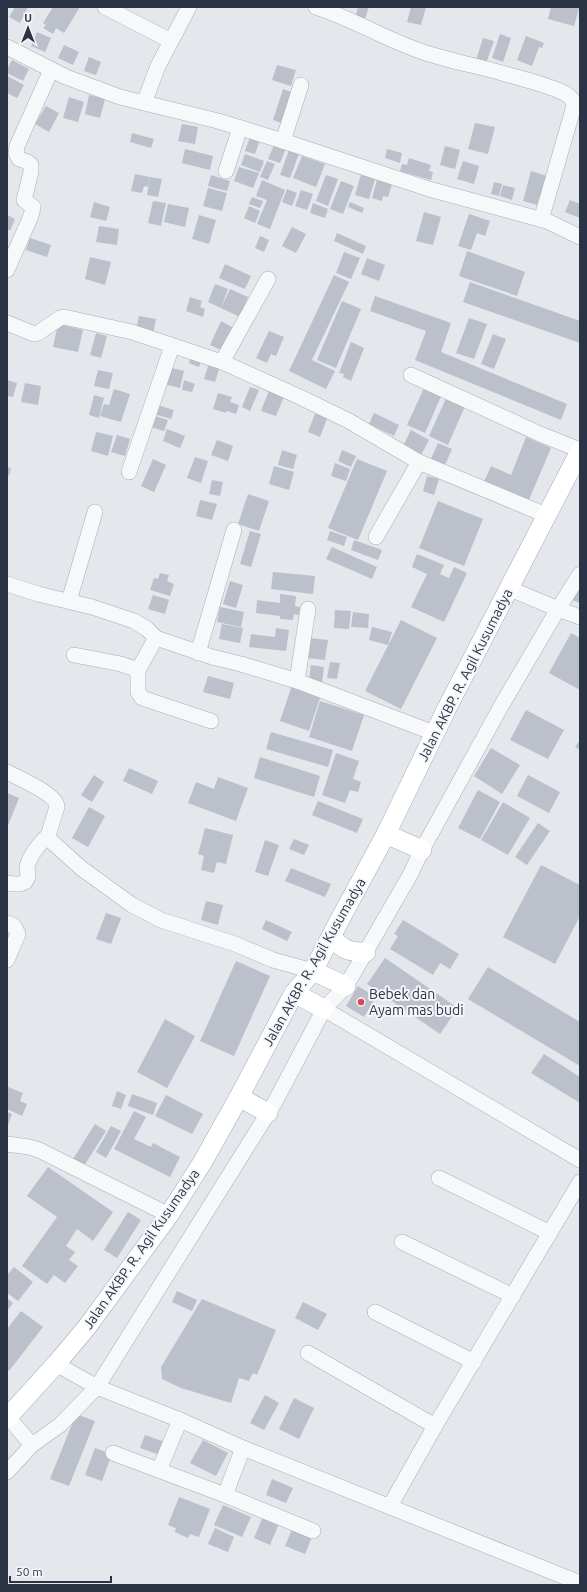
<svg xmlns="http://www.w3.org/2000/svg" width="587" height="1592" viewBox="0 0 587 1592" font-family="Ubuntu,sans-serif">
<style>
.building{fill:#bbc0ca}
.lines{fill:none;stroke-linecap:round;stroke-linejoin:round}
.minor-casing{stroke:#a9aeb7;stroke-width:16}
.major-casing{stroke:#a3abb8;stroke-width:20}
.minor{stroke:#f7f8fa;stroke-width:15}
.major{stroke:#fff;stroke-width:19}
.poi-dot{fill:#d1495b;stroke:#f4f6f9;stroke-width:1.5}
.labels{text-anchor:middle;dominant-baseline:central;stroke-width:4;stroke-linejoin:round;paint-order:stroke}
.street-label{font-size:14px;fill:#2b3445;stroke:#f4f6f9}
.poi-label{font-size:14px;fill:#2b3445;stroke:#f4f6f9;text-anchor:start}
</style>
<rect width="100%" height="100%" fill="#e4e7ec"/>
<g class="building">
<polygon points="15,7 28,7 20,23 9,17"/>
<polygon points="53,7 80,7 64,33 56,28 53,34 43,28 46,25 43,23"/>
<polygon points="358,7 369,7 364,22 355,19"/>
<polygon points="411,7 426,7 421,25 407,22"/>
<polygon points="551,7 579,8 574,26 548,19"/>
<polygon points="37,32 51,38 45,52 31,46"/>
<polygon points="500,34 511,38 503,62 492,58"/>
<polygon points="526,36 544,43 542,48 539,47 532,66 517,60"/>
<polygon points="483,38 494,41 486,63 476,60"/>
<polygon points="64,45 79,52 73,65 58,58"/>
<polygon points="89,57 101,62 96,75 84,71"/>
<polygon points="12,60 29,69 23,81 7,73 7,69"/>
<polygon points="277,65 296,70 291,86 272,80"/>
<polygon points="7,76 24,85 17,98 7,93"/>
<polygon points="283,89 294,93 284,124 273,120"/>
<polygon points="89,95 105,99 100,118 85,114"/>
<polygon points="69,97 84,102 78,122 63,118"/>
<polygon points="46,106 59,113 49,132 35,124"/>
<polygon points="475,123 495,127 488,154 468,149"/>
<polygon points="182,124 198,127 195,144 178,141"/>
<polygon points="132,133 154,139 151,148 130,142"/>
<polygon points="251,134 261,137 255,154 245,151"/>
<polygon points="275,143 286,148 280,163 268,159"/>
<polygon points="445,146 460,150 455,169 440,165"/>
<polygon points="185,149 213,156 210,170 182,163"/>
<polygon points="387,149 402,153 400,163 385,158"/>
<polygon points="289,150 299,154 290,178 280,175"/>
<polygon points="245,154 264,161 260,172 241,165"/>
<polygon points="302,156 325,164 316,187 293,178"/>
<polygon points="409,158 431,165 429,171 433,172 431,180 400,171 402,164 407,165"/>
<polygon points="267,161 275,164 268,180 260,177"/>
<polygon points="463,161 479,166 474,184 457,179"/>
<polygon points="239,167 259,173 253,188 234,181"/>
<polygon points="362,171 376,176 369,199 355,195"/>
<polygon points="531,171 550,177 544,199 539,198 537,205 523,201"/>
<polygon points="135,174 150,177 148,187 144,186 142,193 131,191"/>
<polygon points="211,175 230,181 227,191 208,186"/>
<polygon points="326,175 338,179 328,206 316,201"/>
<polygon points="378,176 393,181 388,197 383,196 382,201 372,198"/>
<polygon points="150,177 162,179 158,197 147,195"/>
<polygon points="262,180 285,190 270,229 257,224 267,200 256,196"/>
<polygon points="341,181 354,186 343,214 330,209"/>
<polygon points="494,182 502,184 499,196 491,194"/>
<polygon points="503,185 515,188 512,200 500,196"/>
<polygon points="208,188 227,193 222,211 203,206"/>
<polygon points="287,189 297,193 292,206 282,202"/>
<polygon points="301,190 313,194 307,210 295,206"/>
<polygon points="252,197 263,201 260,208 249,204"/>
<polygon points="570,200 580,204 580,218 565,212"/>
<polygon points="153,201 166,203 161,226 148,223"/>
<polygon points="94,202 110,207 106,221 90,217"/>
<polygon points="350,202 364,208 362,213 348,207"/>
<polygon points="313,203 328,209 325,218 310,213"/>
<polygon points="168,204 189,208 185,227 164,222"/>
<polygon points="249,206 260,211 255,223 244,218"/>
<polygon points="424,212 441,217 433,245 416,241"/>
<polygon points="469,214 490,221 485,236 477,233 471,250 458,246"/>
<polygon points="7,215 15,219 10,231 7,229"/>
<polygon points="199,215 216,220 209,244 192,239"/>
<polygon points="99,226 119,229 117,245 96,242"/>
<polygon points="292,227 306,234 296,253 282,246"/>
<polygon points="337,233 366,246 363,254 334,241"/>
<polygon points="260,236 269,240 264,252 255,248"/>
<polygon points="30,238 51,245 47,257 26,250"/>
<polygon points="467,251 525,272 517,296 459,276"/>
<polygon points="344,252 360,258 351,279 336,273"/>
<polygon points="90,257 111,262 105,285 85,279"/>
<polygon points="367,258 385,265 379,281 361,274"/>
<polygon points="225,264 251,276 245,289 219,278"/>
<polygon points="334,275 349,282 312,360 335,371 326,389 289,371"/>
<polygon points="470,282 580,321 580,343 463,302"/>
<polygon points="215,284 228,289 221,308 208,302"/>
<polygon points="230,289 248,297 240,317 221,308"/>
<polygon points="375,296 451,323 441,352 567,404 561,420 415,360 426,331 370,311"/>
<polygon points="190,297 202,301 200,307 205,309 203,317 186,311"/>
<polygon points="342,301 361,309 336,368 317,360"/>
<polygon points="139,316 156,319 153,334 136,330"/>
<polygon points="469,318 487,324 474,359 456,353"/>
<polygon points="221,321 234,328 223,351 210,345"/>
<polygon points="58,324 83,330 78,352 53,347"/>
<polygon points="269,331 284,337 276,356 271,354 267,363 256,358"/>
<polygon points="96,333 107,336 101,358 90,355"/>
<polygon points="493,334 506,339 494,369 481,364"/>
<polygon points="351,342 364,348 351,381 343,377 344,374 339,373"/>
<polygon points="192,354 202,358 199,367 189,363"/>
<polygon points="209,363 220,366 215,382 204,379"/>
<polygon points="168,367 184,371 180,388 163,384"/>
<polygon points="98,370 113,373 109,389 94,386"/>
<polygon points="7,380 17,383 13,397 7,396"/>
<polygon points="184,380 195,384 192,392 182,390"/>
<polygon points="25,383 41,386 38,405 21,402"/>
<polygon points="425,386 442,394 425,433 407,425"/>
<polygon points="250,387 259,390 250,411 242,407"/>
<polygon points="270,388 285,394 276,416 261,411"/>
<polygon points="114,389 130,394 121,422 100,416 104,404 109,405"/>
<polygon points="218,393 232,397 230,402 239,405 236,414 227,411 226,413 213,409"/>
<polygon points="94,395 104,398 99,418 89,415"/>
<polygon points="447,396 466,404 448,445 429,436"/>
<polygon points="157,405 174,410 171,419 154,414"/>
<polygon points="316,411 328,416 320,437 308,432"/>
<polygon points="374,413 399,425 394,436 369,424"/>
<polygon points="152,415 168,420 164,431 148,426"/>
<polygon points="167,429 185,436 180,448 163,441"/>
<polygon points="411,430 429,440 421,455 403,446"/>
<polygon points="96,432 113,436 108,456 91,451"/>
<polygon points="117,435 130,439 125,456 111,452"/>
<polygon points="526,437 551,448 528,502 484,482 491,466 511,475"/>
<polygon points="217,440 233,446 228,461 211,455"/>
<polygon points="438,443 452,449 445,465 431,459"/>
<polygon points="282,450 297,455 293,469 278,465"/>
<polygon points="342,450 356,456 351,467 338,461"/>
<polygon points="195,457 208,461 201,483 187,478"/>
<polygon points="153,459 166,465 154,492 141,486"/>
<polygon points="357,459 387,471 358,540 328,528"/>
<polygon points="335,463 350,469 346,481 331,476"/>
<polygon points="274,466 294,472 289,490 269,484"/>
<polygon points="7,467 11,468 9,476 7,475"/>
<polygon points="427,476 439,479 434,495 423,491"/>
<polygon points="212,480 223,482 220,496 209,494"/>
<polygon points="248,494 269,501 259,531 238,524"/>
<polygon points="200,500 217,504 212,520 196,516"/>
<polygon points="438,501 483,519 464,566 419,548"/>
<polygon points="250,531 261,534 251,567 240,564"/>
<polygon points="330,531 347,537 344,546 327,540"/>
<polygon points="354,540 382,550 378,560 351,550"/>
<polygon points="332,547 377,567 372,579 326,559"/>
<polygon points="417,554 444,565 440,574 449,578 454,567 467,573 444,622 411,607 427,574 412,567"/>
<polygon points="273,572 315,576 313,594 271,589"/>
<polygon points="160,573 169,575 167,581 174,584 170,596 150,590 154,578 158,579"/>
<polygon points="230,581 243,585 236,608 223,604"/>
<polygon points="577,589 580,590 580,603 572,600"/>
<polygon points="280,594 296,596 295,606 300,607 299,615 294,614 293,620 280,619 280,616 256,613 257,600 280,603"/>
<polygon points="153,595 169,600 165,614 148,609"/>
<polygon points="220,607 244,612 241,627 217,622"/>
<polygon points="335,610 351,611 349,629 334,628"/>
<polygon points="353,612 369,614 368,628 351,627"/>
<polygon points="401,620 437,638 401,709 365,691"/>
<polygon points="222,624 243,628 240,643 219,639"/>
<polygon points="372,627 392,632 388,645 369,640"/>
<polygon points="276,628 289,630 286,651 249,647 251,634 275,637"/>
<polygon points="571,633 580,638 580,690 549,673"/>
<polygon points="310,638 328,640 325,660 307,658"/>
<polygon points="330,662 340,663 337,679 327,678"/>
<polygon points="311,665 324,667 322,682 309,681"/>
<polygon points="208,676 234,683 230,699 203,692"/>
<polygon points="292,685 321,695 309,731 280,721"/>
<polygon points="320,701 364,715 352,751 309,737"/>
<polygon points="526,710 564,730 548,759 510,740"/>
<polygon points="271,732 333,750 328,767 266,749"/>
<polygon points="580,740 580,750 575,747"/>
<polygon points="491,748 520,765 502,794 474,776"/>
<polygon points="336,753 359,761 353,779 361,782 358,792 350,790 345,803 322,795"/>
<polygon points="260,757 320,776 314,797 254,778"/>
<polygon points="129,768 158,781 152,794 123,781"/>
<polygon points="94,775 104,782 92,802 81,795"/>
<polygon points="528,775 560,792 549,813 517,796"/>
<polygon points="218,777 248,788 236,821 188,803 196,782 214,789"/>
<polygon points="478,790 500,802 480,839 458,828"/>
<polygon points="7,793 19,798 7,828"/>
<polygon points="318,801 363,819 357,833 312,815"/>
<polygon points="503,802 530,818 508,855 481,840"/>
<polygon points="89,807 105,816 88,847 72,838"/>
<polygon points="538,823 550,831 527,865 515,857"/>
<polygon points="205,828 233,835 226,864 217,862 214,873 201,870 204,856 198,854"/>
<polygon points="294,839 309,845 304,855 289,849"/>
<polygon points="265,840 279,845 268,876 255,872"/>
<polygon points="541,865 580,885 580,916 555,964 503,937"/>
<polygon points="291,868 331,884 325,897 285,881"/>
<polygon points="206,901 223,905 218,925 201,920"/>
<polygon points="106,913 121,918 111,944 96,939"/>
<polygon points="266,920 292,932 287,941 262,929"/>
<polygon points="403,920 459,954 450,969 440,963 433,975 390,949 398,936 394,934"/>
<polygon points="385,958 458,1008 440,1034 367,984"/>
<polygon points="236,961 270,976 234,1056 200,1041"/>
<polygon points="488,967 580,1022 580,1066 468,999"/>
<polygon points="358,986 376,997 364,1017 346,1006"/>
<polygon points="165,1019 195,1036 167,1088 137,1072"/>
<polygon points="544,1054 580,1077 580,1103 531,1073"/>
<polygon points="8,1087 23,1093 20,1101 27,1104 22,1116 7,1109 7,1090"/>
<polygon points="117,1091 126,1095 121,1109 112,1106"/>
<polygon points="132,1094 157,1103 153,1115 128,1106"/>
<polygon points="166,1095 203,1114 192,1134 155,1116"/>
<polygon points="134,1111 146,1117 134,1139 151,1147 153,1143 180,1157 170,1177 114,1149"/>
<polygon points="7,1112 12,1114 7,1128"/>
<polygon points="95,1124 106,1131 84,1166 73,1159"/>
<polygon points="111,1126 121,1131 106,1158 96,1152"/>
<polygon points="48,1167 113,1212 93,1241 77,1229 66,1246 75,1252 69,1260 78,1266 65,1283 54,1275 47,1284 22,1266 57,1217 27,1196"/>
<polygon points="128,1212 141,1220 117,1258 104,1250"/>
<polygon points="14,1267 33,1282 18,1301 7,1293 7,1275"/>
<polygon points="177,1291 197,1300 192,1311 172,1302"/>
<polygon points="7,1298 13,1303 7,1311"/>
<polygon points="202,1299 276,1330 257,1375 253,1373 249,1381 239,1378 231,1403 181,1388 162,1379 161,1367"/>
<polygon points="303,1302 327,1314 318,1330 295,1318"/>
<polygon points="21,1311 43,1327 9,1371 7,1369 7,1329"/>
<polygon points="265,1395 279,1403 264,1430 250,1423"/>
<polygon points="294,1398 314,1408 299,1439 279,1429"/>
<polygon points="76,1414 95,1421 69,1486 50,1479"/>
<polygon points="145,1435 165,1442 160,1455 140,1448"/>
<polygon points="203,1440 228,1453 216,1476 190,1463"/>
<polygon points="95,1448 112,1454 102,1481 85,1475"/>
<polygon points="272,1479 293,1488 286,1503 266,1495"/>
<polygon points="179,1497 210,1509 199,1537 190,1534 188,1538 175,1532 176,1528 168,1525"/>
<polygon points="223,1505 251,1517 242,1537 214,1525"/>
<polygon points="264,1514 280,1521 270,1545 254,1538"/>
<polygon points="215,1528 234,1537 228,1552 208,1544"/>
<polygon points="292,1529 312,1537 305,1554 285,1546"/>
</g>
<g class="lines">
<g class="minor-casing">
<g id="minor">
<polyline points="105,7 171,41"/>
<path d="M316,7C354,19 388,41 426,53C451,61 477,66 502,73C522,79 549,85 566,94C571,97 574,101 574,106L541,220"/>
<polyline points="7,47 66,77 120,97 218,121 283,141 429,189 547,221 580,237"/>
<polyline points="144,103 158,66 189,7"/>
<polyline points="283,141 301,85"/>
<polyline points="226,171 240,128"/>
<polyline points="7,270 31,216 33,207 24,200 31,172 31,165 28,162 19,159 16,153 17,146 51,70"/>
<polyline points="7,323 34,334 38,333 60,318 64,317 132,332 222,362 302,398 349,421 419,462 546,515"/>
<polyline points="222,362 268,279"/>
<polyline points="411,375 540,434 580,450"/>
<polyline points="129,472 172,346"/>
<polyline points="376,537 419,462"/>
<polyline points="7,584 38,594 92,607 134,621 147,629 156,638 212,657 241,664 297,681 434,733"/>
<polyline points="508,588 558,609 580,617"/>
<polyline points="69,601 95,512"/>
<polyline points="198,653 234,530"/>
<polyline points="74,655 121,664 138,670 156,638"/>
<polyline points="138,670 138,692 142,698 211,721"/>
<polyline points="297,681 308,609"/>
<path d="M7,772C18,778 57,794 57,807L48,836L51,841L81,868L132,905L161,920L235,944L273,960L313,971"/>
<path d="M7,883C14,884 26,887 28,876C28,873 27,870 27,867C29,857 40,842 48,836"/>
<polyline points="7,923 14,926 18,934 7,960"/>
<polyline points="324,1009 580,1160"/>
<polyline points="7,1144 29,1147 39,1150 169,1215"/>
<polyline points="439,1178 550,1233"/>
<polyline points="402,1242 513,1296"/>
<polyline points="375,1312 474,1362"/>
<polyline points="308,1353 435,1426 580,1182"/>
<polyline points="56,1364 97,1387 180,1420 243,1448 580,1583"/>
<polyline points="7,1416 32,1445"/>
<polyline points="243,1448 225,1495 313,1531"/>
<polyline points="113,1453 225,1495"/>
<polyline points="159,1470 180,1420"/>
<polyline points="7,1472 32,1445 60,1425 97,1387 275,1102 324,1009 346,986 410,875 422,850 500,708 558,609 580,574"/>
<polyline points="390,1506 435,1426"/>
</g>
</g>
<g class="major-casing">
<g id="major">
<polyline points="386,834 422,850"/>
<path d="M331,937C344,950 347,952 366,952"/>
<polyline points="313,971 346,986"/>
<polyline points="294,993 324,1009"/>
<polyline points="239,1097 268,1113"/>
<polyline points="7,1418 56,1364 87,1327 169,1215 202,1163 239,1097 294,993 313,971 337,925 386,834 447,708 580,451"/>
</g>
</g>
<use href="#minor" class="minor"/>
<use href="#major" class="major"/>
</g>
<circle class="poi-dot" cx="361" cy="1002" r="4"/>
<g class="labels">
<g class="street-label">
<text transform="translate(465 675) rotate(-63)">Jalan AKBP. R. Agil Kusumadya</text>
<text transform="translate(314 962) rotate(-60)">Jalan AKBP. R. Agil Kusumadya</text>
<text transform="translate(141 1249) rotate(-55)">Jalan AKBP. R. Agil Kusumadya</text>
</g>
<g class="poi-label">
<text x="369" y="994">Bebek dan<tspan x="369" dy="16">Ayam mas budi</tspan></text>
</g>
</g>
<rect width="587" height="1592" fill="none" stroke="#2b3445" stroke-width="16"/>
<g transform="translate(28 28)" stroke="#f4f6f9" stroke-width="3" paint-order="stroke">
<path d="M0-3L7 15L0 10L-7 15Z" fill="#2b3445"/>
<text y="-6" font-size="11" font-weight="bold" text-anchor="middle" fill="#2b3445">U</text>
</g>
<path d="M10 1576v6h101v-6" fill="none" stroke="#2b3445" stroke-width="2"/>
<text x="16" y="1576" font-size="12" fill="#2b3445" stroke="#f4f6f9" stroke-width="3" paint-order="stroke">50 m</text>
</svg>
